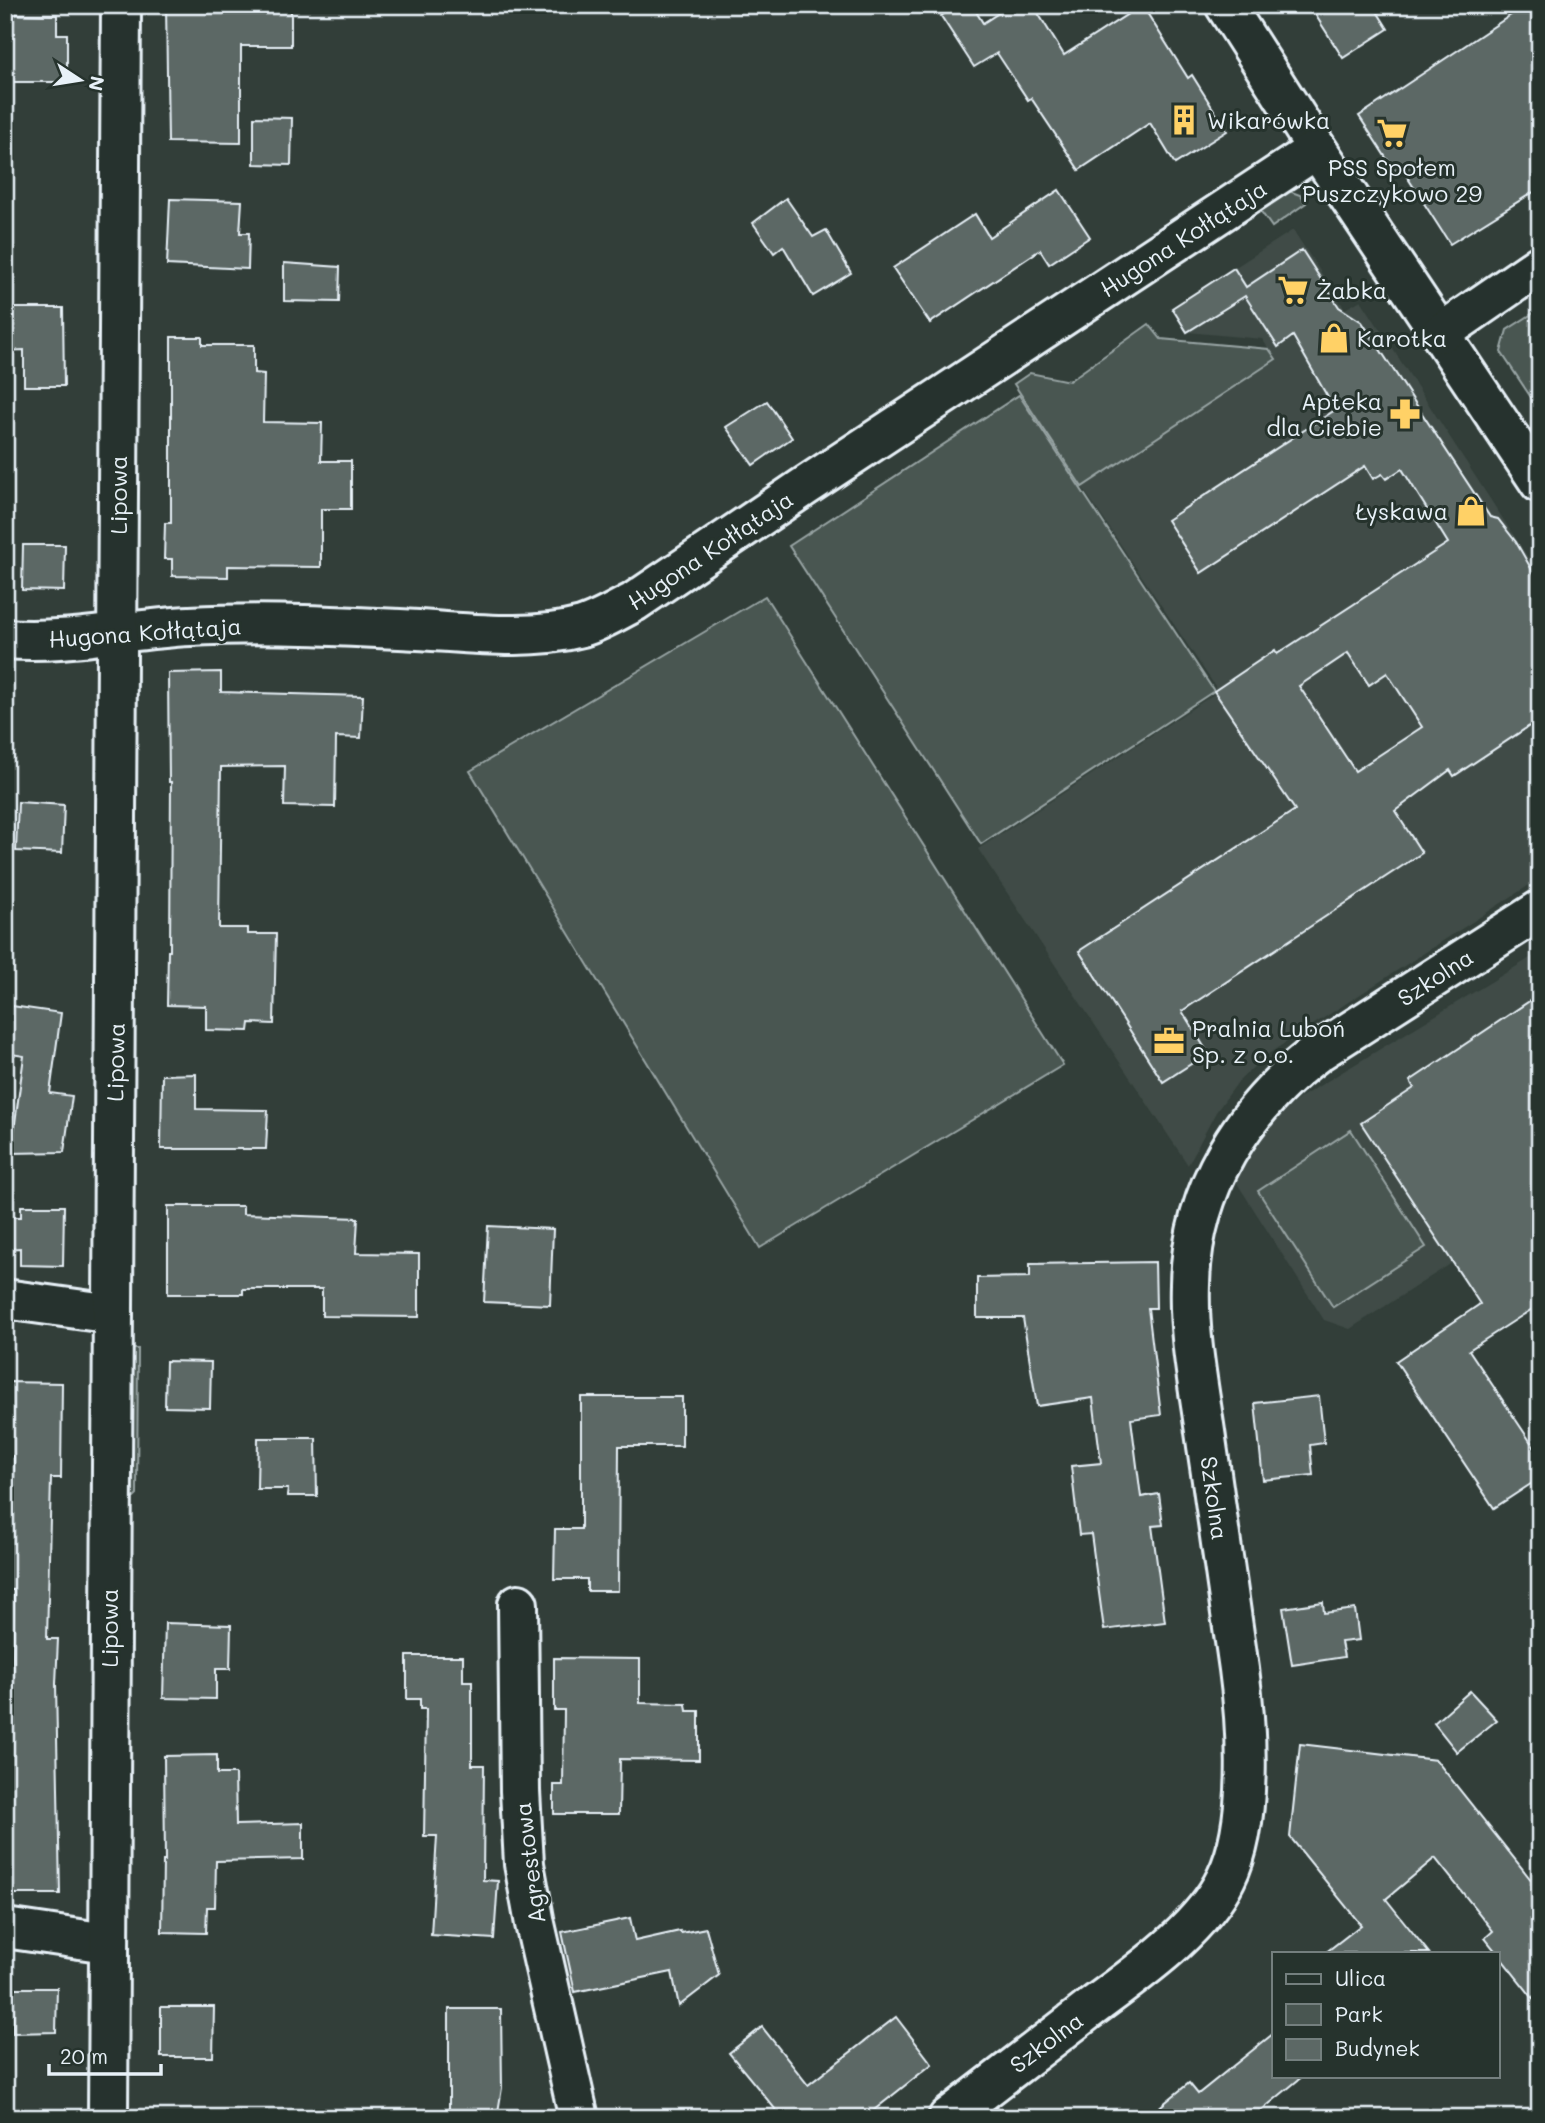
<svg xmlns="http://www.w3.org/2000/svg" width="1545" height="2123" viewBox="0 0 1545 2123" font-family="Mali,sans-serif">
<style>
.built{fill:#3f4b46;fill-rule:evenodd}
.green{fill:#495651;stroke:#98a4a4;stroke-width:2}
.building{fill:#5c6865;stroke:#e8f1f8;stroke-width:2;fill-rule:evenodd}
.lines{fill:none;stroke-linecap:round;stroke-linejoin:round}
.minor-casing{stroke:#e8f1f8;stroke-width:44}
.minor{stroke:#26332d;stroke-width:38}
.labels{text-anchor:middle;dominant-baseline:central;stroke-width:6;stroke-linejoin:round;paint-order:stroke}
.poi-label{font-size:23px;fill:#e8f1f8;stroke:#26332d;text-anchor:start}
.street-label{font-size:23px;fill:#e8f1f8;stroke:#26332d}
</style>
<rect width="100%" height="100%" fill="#323e39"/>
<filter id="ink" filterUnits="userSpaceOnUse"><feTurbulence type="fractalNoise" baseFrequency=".0143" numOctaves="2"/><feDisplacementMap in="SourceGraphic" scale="14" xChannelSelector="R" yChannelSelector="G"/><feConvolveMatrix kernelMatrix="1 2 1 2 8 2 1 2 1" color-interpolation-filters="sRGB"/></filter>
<g filter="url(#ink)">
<g class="built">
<path d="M1293,230L1345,309L1361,300L1540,576V584L1526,570L1528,562L1516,542L1498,519L1490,517L1458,465L1416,491L1448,543L1415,565L1540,598V878L1265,1056L1238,1082L1216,1112L1188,1165L978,849L1214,694L1215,686L1082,487L1276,359L1262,339L1187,332L1245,296L1278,346L1338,305L1302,250L1246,287L1234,268ZM1408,569L1433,654L1391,680L1367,640L1299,686L1215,691L1274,650L1277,654Z"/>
<polygon points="1540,952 1540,1206 1350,1329 1324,1320 1235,1180 1246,1159 1280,1115 1301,1097"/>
</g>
<g class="green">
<polygon points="1289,191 1300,195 1306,203 1272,227 1260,210"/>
<polygon points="1535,312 1540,318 1540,411 1501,352 1507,330"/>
<polygon points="1149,324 1161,339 1269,349 1276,359 1082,487 1014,384 1030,373 1069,381"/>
<polygon points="1019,395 1214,691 981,844 789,546"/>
<polygon points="765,596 1063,1065 760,1248 470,771"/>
<polygon points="1351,1130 1426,1247 1333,1307 1258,1191"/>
<polygon points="129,1349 138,1349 137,1495 134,1498 129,1498"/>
</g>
<g class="building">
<polygon points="166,5 291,5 291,46 241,46 241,143 168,142"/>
<polygon points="957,5 972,5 983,23 1011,5 1033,5 1064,55 1142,5 1188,78 1192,75 1227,131 1175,164 1150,123 1079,170 1031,98 1028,100 997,53 974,67 941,16"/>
<polygon points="1309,5 1373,5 1388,29 1343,58"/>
<polygon points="1526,5 1540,5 1540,188 1450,244 1402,169 1396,173 1359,116"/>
<polygon points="5,14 57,15 57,34 67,34 67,82 5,82"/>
<polygon points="254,117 292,118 291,165 254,164"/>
<polygon points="1059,190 1090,237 1049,264 1040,250 930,323 893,268 975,214 989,237"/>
<polygon points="786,198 813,237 826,230 851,273 813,296 783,246 774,253 753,223"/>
<polygon points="170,199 242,201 240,233 249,233 248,269 167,265"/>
<path d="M1302,250L1339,307L1362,322L1490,517L1498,519L1516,542L1540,584V719L1454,776L1450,770L1395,811L1422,853L1182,1011L1208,1053L1163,1082L1079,951L1295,810L1214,691L1275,650L1277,654L1448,543L1402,469L1386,479L1382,474L1373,479L1365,466L1201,573L1167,520L1335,410L1293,336L1278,347L1245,296L1187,332L1172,308L1234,268L1246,287ZM1348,653L1369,685L1387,673L1422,727L1355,771L1299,686Z"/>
<polygon points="284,263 340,267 339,302 284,301"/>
<polygon points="5,308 63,308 64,386 24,386 24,350 5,351"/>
<polygon points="171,337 202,337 202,345 254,345 254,373 264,374 263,422 322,423 321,461 351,461 351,509 321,509 321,567 228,566 228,577 172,576 172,559 164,559 165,523 171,523"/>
<polygon points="767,401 792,438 753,465 726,427"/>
<polygon points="23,545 65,545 64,591 22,590"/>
<polygon points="221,672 221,692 363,696 361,738 336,737 335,807 284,806 285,766 221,767 219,928 248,928 248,934 276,934 274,1024 250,1023 249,1031 206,1030 206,1006 167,1005 168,951 170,951 171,782 169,782 168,673"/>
<polygon points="18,802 64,805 62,853 16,851"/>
<polygon points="1540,994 1540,1304 1469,1350 1540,1456 1540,1478 1494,1508 1396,1361 1480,1304 1361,1123 1414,1088 1410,1081"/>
<polygon points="5,1005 61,1013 50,1093 72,1096 64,1152 11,1153 24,1056 5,1053"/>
<polygon points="196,1074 196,1109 268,1110 266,1149 161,1149 162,1075"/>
<polygon points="21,1206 64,1206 63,1266 20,1265 20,1248 5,1249 5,1217 21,1217"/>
<polygon points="168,1206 243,1206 243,1214 358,1218 356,1253 419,1254 419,1317 322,1316 322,1289 243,1289 243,1294 168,1294"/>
<polygon points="488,1226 553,1229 550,1305 484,1302"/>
<polygon points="1155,1262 1156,1308 1148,1308 1161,1415 1131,1419 1141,1497 1159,1494 1163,1525 1152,1526 1165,1622 1104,1630 1091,1534 1079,1535 1071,1466 1101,1463 1093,1398 1037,1406 1023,1318 977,1318 977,1278 1030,1277 1030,1264"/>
<polygon points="166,1361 211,1362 210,1408 165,1407"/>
<polygon points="5,1382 62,1383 61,1478 51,1478 47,1639 58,1639 56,1684 60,1894 5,1894 5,1721 12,1721 14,1590 5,1590 5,1531 12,1532 14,1456 5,1456"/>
<polygon points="1319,1396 1324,1443 1310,1445 1313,1475 1263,1480 1255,1403"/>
<polygon points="581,1397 682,1397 682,1446 619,1446 618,1591 587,1591 587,1579 554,1579 555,1529 581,1529"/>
<polygon points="258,1438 316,1438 317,1496 287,1496 288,1489 257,1489"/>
<polygon points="1323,1602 1324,1613 1355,1609 1359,1640 1341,1642 1344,1657 1292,1665 1283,1608"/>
<polygon points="165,1623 231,1625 230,1669 216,1669 216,1699 163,1698"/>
<polygon points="407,1656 463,1656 463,1681 472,1681 472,1765 484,1765 483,1880 498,1881 494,1939 431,1935 437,1836 424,1836 426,1709 420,1709 420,1699 407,1699"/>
<polygon points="554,1658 640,1659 640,1703 686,1704 687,1711 699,1711 699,1760 620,1759 619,1814 554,1814 554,1785 563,1785 564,1710 554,1710"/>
<polygon points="1470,1691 1497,1720 1457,1752 1434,1723"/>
<polygon points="1300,1744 1436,1760 1540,1891 1540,2007 1485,1938 1493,1931 1435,1858 1386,1899 1429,1953 1325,1953 1361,1925 1290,1837"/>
<polygon points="217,1755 217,1774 235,1774 236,1825 303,1823 303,1859 216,1861 215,1907 207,1907 206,1933 162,1932 163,1861 165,1861 164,1756"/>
<polygon points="630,1918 635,1941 680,1931 681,1933 706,1928 719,1975 679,2006 672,1972 575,1992 562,1932"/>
<polygon points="13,1988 57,1988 56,2032 13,2033"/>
<polygon points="161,2007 214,2007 213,2057 161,2057"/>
<polygon points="449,2009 501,2009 502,2088 497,2118 449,2118"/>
<polygon points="896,2017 932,2064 864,2118 766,2118 776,2110 729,2053 762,2027 808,2085"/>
<polygon points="1274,2033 1274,2076 1303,2076 1252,2118 1146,2118 1189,2083 1198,2094"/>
</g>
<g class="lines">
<g class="minor-casing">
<g id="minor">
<polyline points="1225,5 1317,149 1540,483"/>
<polyline points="1441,333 1540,265"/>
<path d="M5,639C68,644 128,629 190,626C266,622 342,626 418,630C470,633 530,641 582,627C601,621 617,611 634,602L804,487L1317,149"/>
<polyline points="5,1299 113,1314"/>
<polyline points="518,1604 520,1791 524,1864 535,1924 579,2118"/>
<polyline points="5,1928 107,1943"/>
<polyline points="108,2118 121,5"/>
<path d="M948,2118C994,2082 1041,2047 1087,2011C1133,1976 1200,1932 1226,1878C1253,1824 1247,1728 1239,1669C1228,1594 1218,1520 1207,1446C1200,1393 1188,1338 1190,1284C1192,1189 1243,1108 1318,1052L1540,910"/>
</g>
</g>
<use href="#minor" class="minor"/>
</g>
</g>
<defs>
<g id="building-bare" transform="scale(2.415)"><path d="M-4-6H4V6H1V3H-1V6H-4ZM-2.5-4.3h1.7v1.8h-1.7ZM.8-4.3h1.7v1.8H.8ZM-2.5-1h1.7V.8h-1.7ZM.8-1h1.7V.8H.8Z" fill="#ffd166" stroke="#26332d" stroke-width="2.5" paint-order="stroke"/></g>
<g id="supermarket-bare" transform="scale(2.415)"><path d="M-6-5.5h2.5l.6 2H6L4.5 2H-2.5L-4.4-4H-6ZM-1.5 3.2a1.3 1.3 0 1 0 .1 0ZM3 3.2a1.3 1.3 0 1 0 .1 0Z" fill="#ffd166" stroke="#26332d" stroke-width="2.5" paint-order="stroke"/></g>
<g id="shop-bare" transform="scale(2.415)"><path d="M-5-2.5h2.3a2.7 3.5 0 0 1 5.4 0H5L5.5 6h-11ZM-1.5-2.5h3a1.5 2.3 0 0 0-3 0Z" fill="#ffd166" stroke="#26332d" stroke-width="2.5" paint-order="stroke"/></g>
<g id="pharmacy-bare" transform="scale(2.415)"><path d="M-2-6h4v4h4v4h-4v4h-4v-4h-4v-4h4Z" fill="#ffd166" stroke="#26332d" stroke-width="2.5" paint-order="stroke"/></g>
<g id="office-bare" transform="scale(2.415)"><path d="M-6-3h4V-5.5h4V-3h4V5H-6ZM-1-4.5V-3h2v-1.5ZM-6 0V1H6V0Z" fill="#ffd166" stroke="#26332d" stroke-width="2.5" paint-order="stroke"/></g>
</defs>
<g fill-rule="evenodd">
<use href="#building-bare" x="1184" y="120"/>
<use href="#supermarket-bare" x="1392" y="133"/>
<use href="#supermarket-bare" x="1293" y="290"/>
<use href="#shop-bare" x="1334" y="338"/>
<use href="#pharmacy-bare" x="1405" y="414"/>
<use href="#shop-bare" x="1471" y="511"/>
<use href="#office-bare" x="1169" y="1041"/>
</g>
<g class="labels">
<g class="poi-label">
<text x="1207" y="120">Wikarówka</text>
<text x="1392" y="167" text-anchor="middle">PSS Społem<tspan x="1392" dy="26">Puszczykowo 29</tspan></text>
<text x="1316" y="290">Żabka</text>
<text x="1357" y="338">Karotka</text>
<text x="1382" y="401" text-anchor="end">Apteka<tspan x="1382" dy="26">dla Ciebie</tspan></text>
<text x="1448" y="511" text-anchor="end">Łyskawa</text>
<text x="1192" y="1028">Pralnia Luboń<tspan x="1192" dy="26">Sp. z o.o.</tspan></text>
</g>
<g class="street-label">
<text transform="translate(1183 238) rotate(-33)">Hugona Kołłątaja</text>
<text transform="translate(118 495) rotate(-90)">Lipowa</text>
<text transform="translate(710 550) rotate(-34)">Hugona Kołłątaja</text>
<text transform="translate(145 632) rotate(-4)">Hugona Kołłątaja</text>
<text transform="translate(1435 977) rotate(-33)">Szkolna</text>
<text transform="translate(115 1062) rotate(-89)">Lipowa</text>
<text transform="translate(1215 1498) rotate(82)">Szkolna</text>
<text transform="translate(109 1628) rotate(-90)">Lipowa</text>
<text transform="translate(529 1863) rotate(-97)">Agrestowa</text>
<text transform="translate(1046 2042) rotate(-37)">Szkolna</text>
</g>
</g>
<rect width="1545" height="2123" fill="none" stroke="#26332d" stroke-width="28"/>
<rect x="14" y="14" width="1517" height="2095" fill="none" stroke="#e8f1f8" stroke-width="2.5" filter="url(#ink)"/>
<rect x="1272" y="1952" width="228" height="126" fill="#26332d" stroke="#747f7e" stroke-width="2"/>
<rect x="1286" y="1974" width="35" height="10" fill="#26332d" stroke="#747f7e" stroke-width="2"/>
<text x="1335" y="1986" font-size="21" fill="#e8f1f8">Ulica</text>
<rect x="1286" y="2004" width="35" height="21" fill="#495651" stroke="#747f7e" stroke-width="2"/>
<text x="1335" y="2022" font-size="21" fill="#e8f1f8">Park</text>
<rect x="1286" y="2039" width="35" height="21" fill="#5c6865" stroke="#747f7e" stroke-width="2"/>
<text x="1335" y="2056" font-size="21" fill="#e8f1f8">Budynek</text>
<g transform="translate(80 80) rotate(102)" stroke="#26332d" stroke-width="5" paint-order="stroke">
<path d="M0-5L12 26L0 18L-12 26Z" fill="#e8f1f8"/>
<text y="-10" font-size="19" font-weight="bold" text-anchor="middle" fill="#e8f1f8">N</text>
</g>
<path d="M49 2064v10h112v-10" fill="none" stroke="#e8f1f8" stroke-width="3.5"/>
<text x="60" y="2064" font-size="21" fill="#e8f1f8" stroke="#26332d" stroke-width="5" paint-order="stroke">20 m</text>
</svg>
